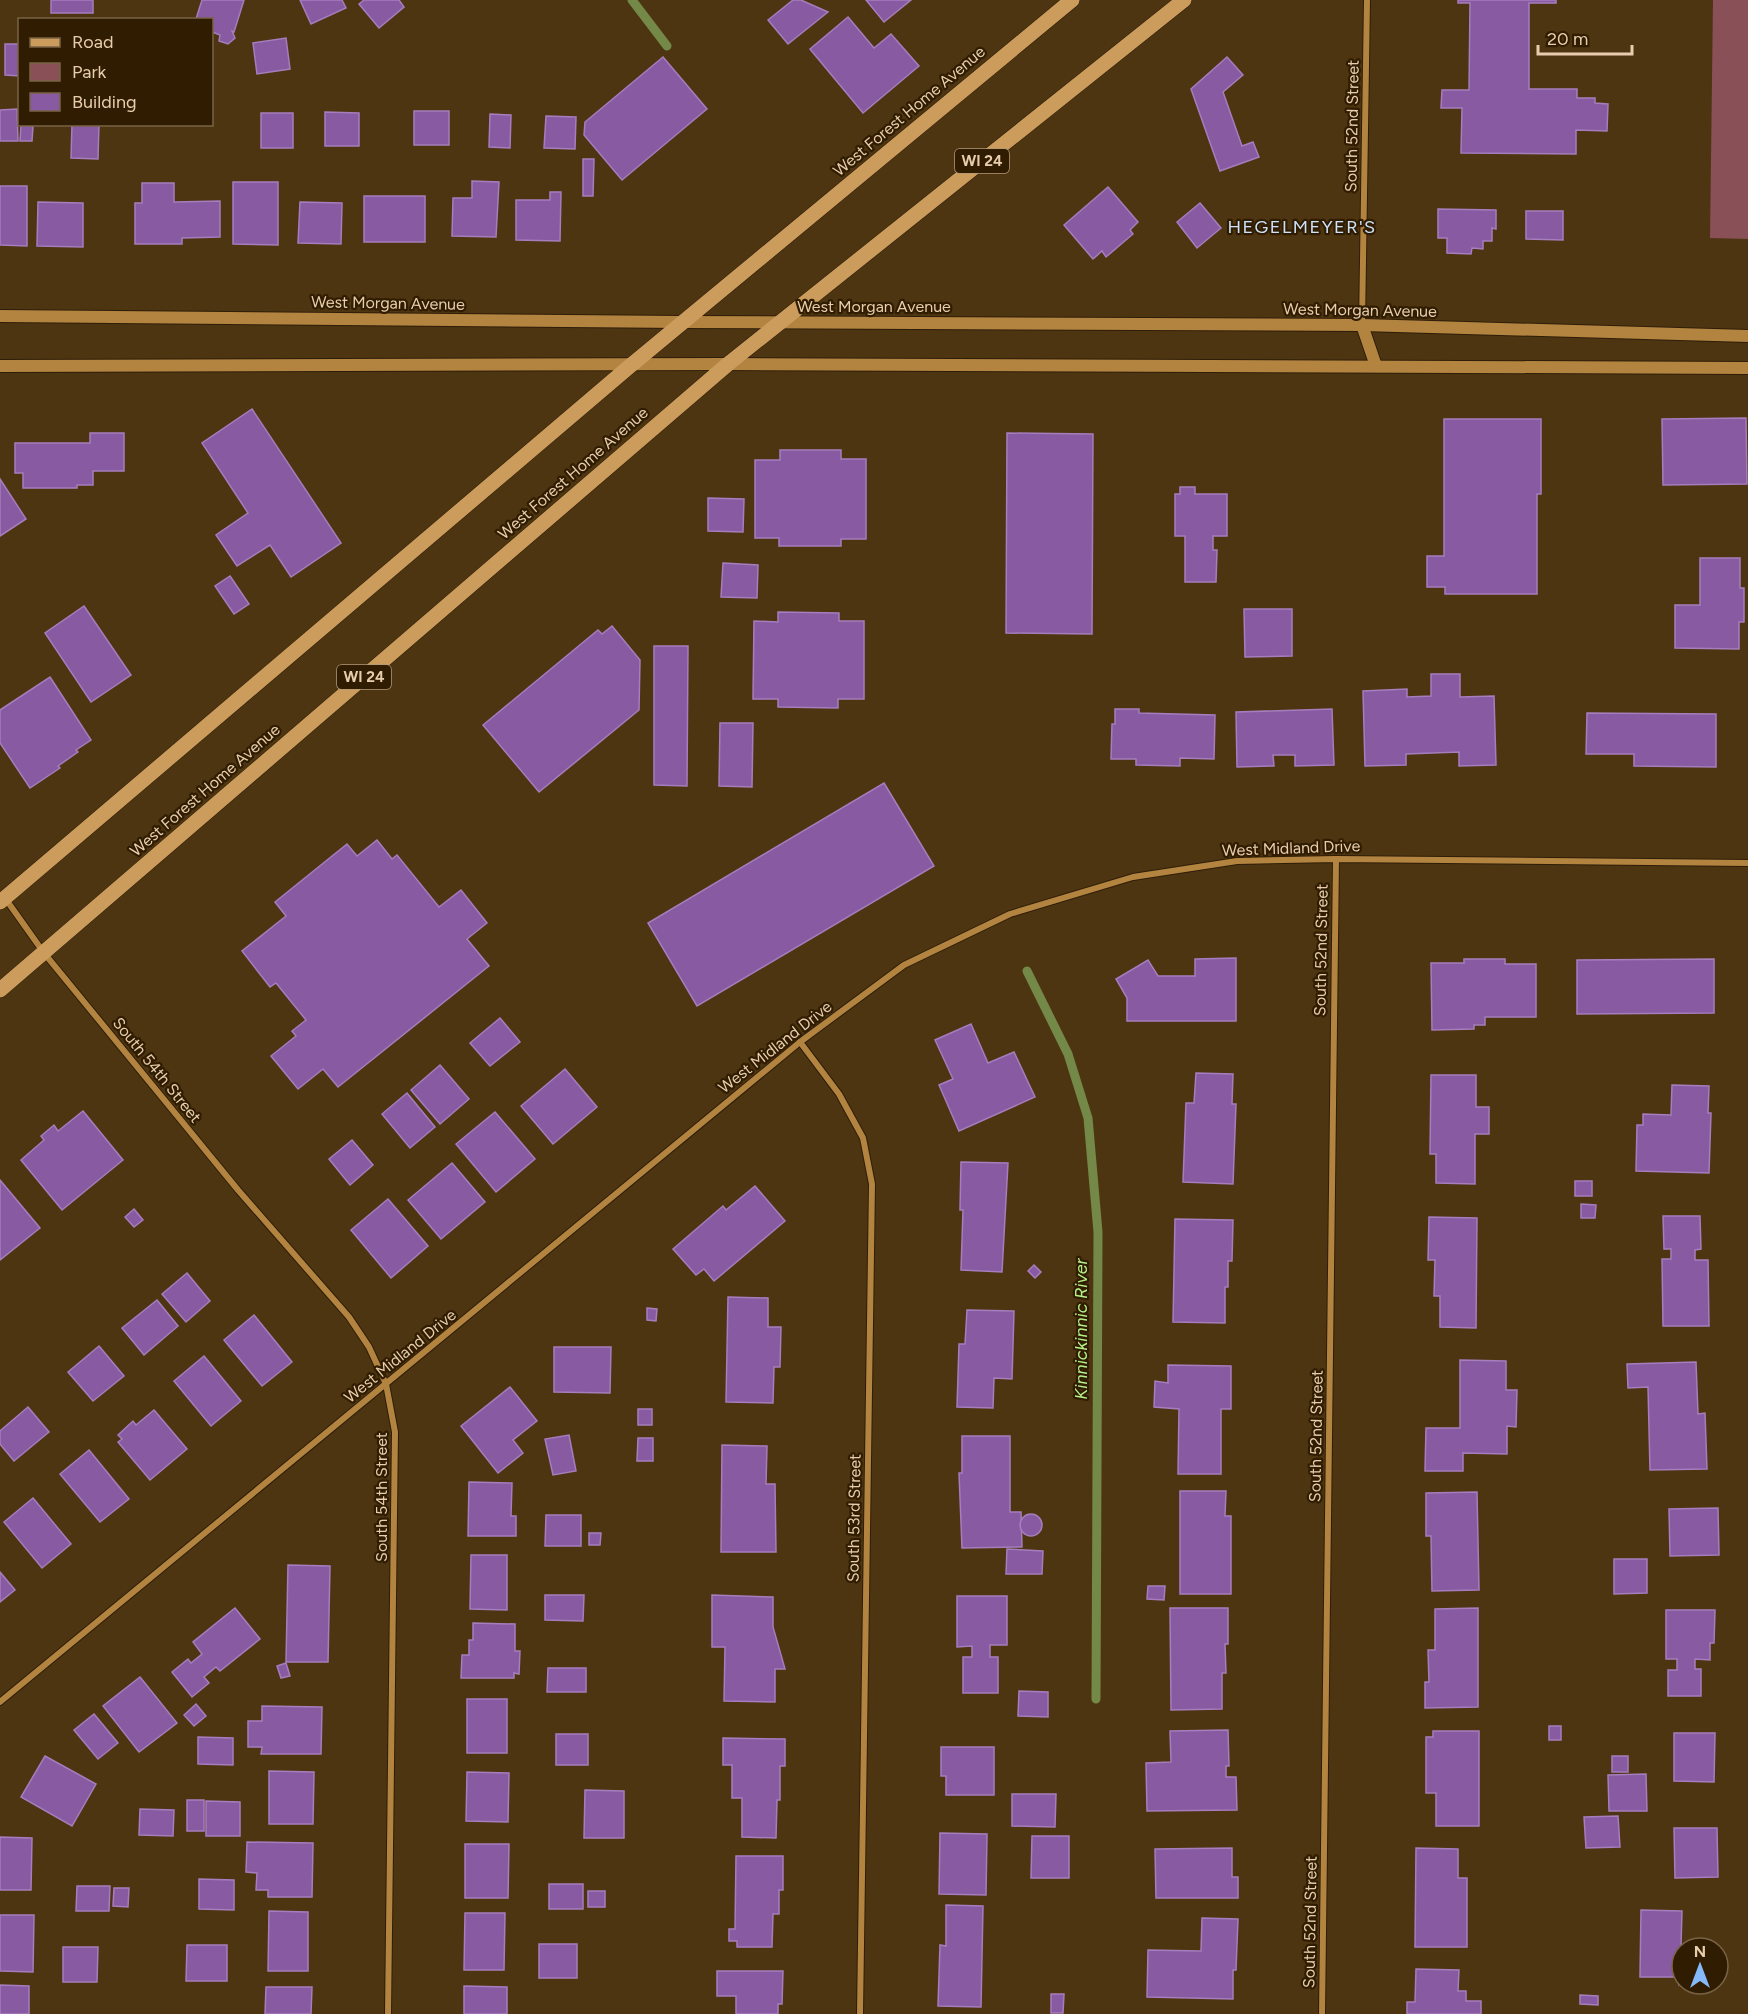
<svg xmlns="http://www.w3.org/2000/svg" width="1748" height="2014" viewBox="0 0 1748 2014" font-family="Figtree,sans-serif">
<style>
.green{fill:#895057}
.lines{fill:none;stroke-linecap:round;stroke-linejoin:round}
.stream{stroke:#748848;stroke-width:9}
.building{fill:#885aa1;stroke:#a67dbd;stroke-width:1.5}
.street-casing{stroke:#2e1e09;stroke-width:8}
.secondary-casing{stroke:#2e1e09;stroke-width:14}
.primary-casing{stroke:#2e1e09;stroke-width:16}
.street{stroke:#b38340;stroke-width:6}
.secondary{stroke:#b38340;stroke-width:12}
.primary{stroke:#cc9c5c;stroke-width:15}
.labels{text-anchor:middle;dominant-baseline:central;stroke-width:4.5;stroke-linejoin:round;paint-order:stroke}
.shield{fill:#301d01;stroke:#b09879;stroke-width:1.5}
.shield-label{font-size:15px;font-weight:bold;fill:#e7cdad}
.street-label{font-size:16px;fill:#e7cdad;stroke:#301d01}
.neighbourhood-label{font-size:18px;letter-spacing:1.5px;fill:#cde2fa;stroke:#301d01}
.water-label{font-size:18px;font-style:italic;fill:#b5f087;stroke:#301d01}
</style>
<rect width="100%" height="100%" fill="#4e3511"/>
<polygon class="green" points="1713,0 1748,0 1748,239 1710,238"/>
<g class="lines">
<g class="stream">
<polyline points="632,0 667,46"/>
<polyline points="1027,971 1068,1054 1088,1118 1098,1232 1096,1699"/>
</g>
</g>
<g class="building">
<rect x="51" y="0" width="42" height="13"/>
<polygon points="202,0 244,0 234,32 232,31 235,38 228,44 219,41 220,35 212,32 212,20 192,20 196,19"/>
<polygon points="300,0 342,0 346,8 311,24"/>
<polygon points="364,0 399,0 404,7 379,28 359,4"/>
<polygon points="793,0 801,0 828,12 788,44 768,20"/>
<polygon points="866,0 911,0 884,22"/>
<polygon points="1458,0 1556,0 1556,3 1529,3 1529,89 1577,89 1577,98 1595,98 1595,103 1608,104 1607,131 1576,130 1576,154 1461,153 1462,108 1441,108 1442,90 1469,90 1470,3 1458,3"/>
<polygon points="848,17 874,48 891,34 919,66 863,113 810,49"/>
<polygon points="286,38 290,69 257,74 253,43"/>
<polygon points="5,44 20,44 20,76 5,75"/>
<polygon points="663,57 707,109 622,180 584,135 585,122"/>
<polygon points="1227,57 1243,75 1223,92 1242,146 1253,142 1259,157 1220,171 1191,89"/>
<polygon points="17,109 18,141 0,141 0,110"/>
<rect x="414" y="111" width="35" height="34"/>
<polygon points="325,112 359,113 359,146 325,146"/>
<rect x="261" y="113" width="32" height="35"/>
<polygon points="490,114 511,115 510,148 489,147"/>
<polygon points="546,116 576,117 575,149 544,148"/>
<polygon points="72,124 99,124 98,159 71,158"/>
<polygon points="21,126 33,126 32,141 20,141"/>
<polygon points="583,159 594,159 593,196 583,196"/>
<polygon points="472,181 499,182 496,237 452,236 453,198 472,198"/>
<polygon points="233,182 278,182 278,245 233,244"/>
<polygon points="142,183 174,183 174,202 220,201 220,237 182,238 182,244 135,244 135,203 142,203"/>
<polygon points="0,186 27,186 27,246 0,245"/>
<polygon points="1108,187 1138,222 1130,230 1133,234 1106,257 1102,251 1093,259 1064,225"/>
<polygon points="550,192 561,192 560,241 516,240 516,200 550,200"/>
<rect x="364" y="196" width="61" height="46"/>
<polygon points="38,202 83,203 83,247 37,246"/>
<polygon points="300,202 342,203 341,244 298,243"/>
<polygon points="1200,203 1221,228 1197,248 1177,222"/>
<polygon points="1438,209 1496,210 1496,229 1492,228 1492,241 1483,241 1483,249 1472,248 1471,254 1447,253 1447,238 1438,238"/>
<polygon points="1526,211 1563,211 1563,240 1526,239"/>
<polygon points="252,409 341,543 291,577 270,545 237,566 216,535 248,513 202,443"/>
<polygon points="1746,418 1747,484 1663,485 1662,419"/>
<polygon points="1444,419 1541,419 1541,494 1537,494 1537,594 1445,594 1445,587 1427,587 1427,556 1444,556"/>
<polygon points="90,433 124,433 124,471 93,471 93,485 77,485 77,488 23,488 23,473 15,473 15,443 90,443"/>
<polygon points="1007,433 1093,434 1092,634 1006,633"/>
<polygon points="780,450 841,450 841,459 866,459 866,539 841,539 841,546 779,546 779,538 755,538 755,460 780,460"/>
<polygon points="0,479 26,519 0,536"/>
<polygon points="1180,487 1195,487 1195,494 1227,494 1227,536 1213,536 1213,550 1217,550 1216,582 1185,582 1185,536 1175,536 1175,494 1180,494"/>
<polygon points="708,498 744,499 743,532 708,531"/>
<polygon points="1700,558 1740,558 1740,588 1744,588 1744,622 1739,622 1739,649 1675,648 1675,605 1700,605"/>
<polygon points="723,563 758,565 757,598 721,597"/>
<polygon points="230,576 249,604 234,614 215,586"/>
<polygon points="84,606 131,675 91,702 45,633"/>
<polygon points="1244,609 1292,609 1292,656 1245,657"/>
<polygon points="778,612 839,613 839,621 864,621 864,699 838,699 838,708 778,707 778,699 753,699 754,621 778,622"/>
<polygon points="612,626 640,660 639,710 539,792 483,725 598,630 602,634"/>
<polygon points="654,646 688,646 687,786 654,785"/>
<polygon points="1431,674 1460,674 1460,697 1494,696 1496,765 1459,766 1459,752 1406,754 1406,765 1365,766 1363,691 1407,689 1407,697 1431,696"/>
<polygon points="50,677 91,740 76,750 78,752 58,766 60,768 30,788 0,743 0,710"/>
<polygon points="1115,709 1139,709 1139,713 1215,715 1214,759 1180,758 1180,766 1136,765 1136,759 1111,759 1112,724 1115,724"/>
<polygon points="1332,709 1334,765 1295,766 1295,755 1273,755 1274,766 1237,767 1236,712"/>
<polygon points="1587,713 1716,714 1716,767 1634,766 1634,754 1586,754"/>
<polygon points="720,723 753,723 752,787 719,786"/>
<polygon points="884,783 934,866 697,1006 648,923"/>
<polygon points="377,840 392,859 397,855 439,907 461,890 487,923 467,939 489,966 338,1087 323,1069 298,1089 271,1056 296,1036 292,1031 306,1020 276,983 270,987 242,951 286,916 275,902 347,844 357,856"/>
<polygon points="1236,958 1236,1021 1127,1021 1127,998 1116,979 1148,960 1158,976 1195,976 1195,959"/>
<polygon points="1464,959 1505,959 1505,964 1536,964 1536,1017 1485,1017 1485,1025 1474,1025 1474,1029 1432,1030 1431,963 1464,963"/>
<polygon points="1714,959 1714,1013 1577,1014 1577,960"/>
<polygon points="500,1018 520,1042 490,1066 470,1043"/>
<polygon points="971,1024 988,1063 1014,1052 1035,1097 959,1131 939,1085 953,1079 935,1040"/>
<polygon points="440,1065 469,1099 440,1124 411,1090"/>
<polygon points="565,1069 597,1107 553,1144 521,1106"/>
<polygon points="1196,1073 1233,1074 1232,1104 1236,1104 1233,1184 1183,1182 1186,1103 1194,1103"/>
<polygon points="1431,1075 1476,1075 1476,1107 1489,1107 1489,1134 1475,1134 1475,1184 1436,1183 1436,1154 1430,1154"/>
<polygon points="1672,1085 1709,1086 1708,1113 1711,1113 1709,1173 1636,1171 1637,1125 1643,1125 1643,1114 1671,1115"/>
<polygon points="407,1093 435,1127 410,1148 382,1114"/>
<polygon points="83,1111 123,1160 62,1210 21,1160 44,1140 41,1136 54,1125 58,1131"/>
<polygon points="495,1112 535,1159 496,1192 456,1144"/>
<polygon points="352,1140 373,1165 350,1185 329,1159"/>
<polygon points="961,1162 1008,1163 1002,1272 961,1270 963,1210 960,1210"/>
<polygon points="452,1163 485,1202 441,1239 408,1200"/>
<polygon points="0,1180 40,1228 0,1260"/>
<rect x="1575" y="1181" width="17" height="15"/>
<polygon points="755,1186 785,1221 714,1281 704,1269 696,1275 673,1249 723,1206 726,1210"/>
<polygon points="388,1199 428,1246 391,1278 351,1230"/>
<polygon points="1581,1204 1596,1205 1595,1218 1581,1218"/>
<polygon points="134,1209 143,1220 134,1227 125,1217"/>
<polygon points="1663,1216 1700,1216 1701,1249 1695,1250 1695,1260 1708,1260 1709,1326 1663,1326 1662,1259 1671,1259 1671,1249 1664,1249"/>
<polygon points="1429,1217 1477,1218 1476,1328 1440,1327 1440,1296 1434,1296 1435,1260 1428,1260"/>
<polygon points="1175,1219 1233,1220 1232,1261 1228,1261 1228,1287 1225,1287 1225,1323 1173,1322"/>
<polygon points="1034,1265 1041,1272 1035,1278 1028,1271"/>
<polygon points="187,1273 210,1301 186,1322 162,1294"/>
<polygon points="728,1297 768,1298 768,1327 781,1327 780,1367 774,1367 773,1403 726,1402"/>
<polygon points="157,1300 178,1326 144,1355 122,1328"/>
<polygon points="647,1308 657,1309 656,1321 647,1320"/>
<polygon points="967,1310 1014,1311 1012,1379 994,1378 993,1408 957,1407 959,1344 965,1344"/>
<polygon points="254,1315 292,1362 262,1386 224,1340"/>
<polygon points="99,1346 124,1376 93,1401 68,1372"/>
<polygon points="554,1347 611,1347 610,1393 554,1392"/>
<polygon points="204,1356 241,1401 211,1426 174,1381"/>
<polygon points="1460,1360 1506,1361 1506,1390 1517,1390 1516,1427 1507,1426 1507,1454 1463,1453 1463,1471 1425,1471 1426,1428 1460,1428"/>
<polygon points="1696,1362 1698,1414 1705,1413 1707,1469 1650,1470 1648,1387 1628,1388 1627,1364"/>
<polygon points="1168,1365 1231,1366 1231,1409 1221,1409 1221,1474 1178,1474 1179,1409 1154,1407 1155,1381 1168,1383"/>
<polygon points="510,1387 537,1421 513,1440 523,1453 498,1473 461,1426"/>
<polygon points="28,1407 49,1432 14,1461 0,1444 0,1431"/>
<rect x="638" y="1409" width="14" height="16"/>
<polygon points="154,1410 187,1449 150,1480 118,1442 122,1439 118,1435 133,1421 136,1425"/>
<polygon points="569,1435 576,1471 553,1475 545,1439"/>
<polygon points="962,1436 1010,1436 1010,1512 1021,1512 1022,1547 962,1548 959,1473 962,1473"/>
<polygon points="638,1438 653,1438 653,1461 637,1461"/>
<polygon points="722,1445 767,1446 766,1484 775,1484 776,1552 721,1552"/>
<polygon points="89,1450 129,1499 100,1522 60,1474"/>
<polygon points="469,1482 512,1483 511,1516 516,1516 516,1536 468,1536"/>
<polygon points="1180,1491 1226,1491 1225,1516 1231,1516 1231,1594 1180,1594"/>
<polygon points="1477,1492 1479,1590 1432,1591 1431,1536 1426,1536 1426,1493"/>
<polygon points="33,1498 71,1544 42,1568 4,1522"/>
<polygon points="1718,1508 1719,1555 1670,1556 1669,1509"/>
<circle cx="1031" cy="1525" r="11"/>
<polygon points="546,1515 581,1515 581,1546 545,1546"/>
<polygon points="589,1533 601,1533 600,1545 589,1545"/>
<polygon points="1007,1549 1043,1551 1042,1574 1006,1574"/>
<polygon points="471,1555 507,1555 507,1610 470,1609"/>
<polygon points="1614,1559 1647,1559 1647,1593 1614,1594"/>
<polygon points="288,1565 330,1566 328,1662 286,1662"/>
<polygon points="0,1572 15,1590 0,1602"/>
<polygon points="1148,1586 1165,1586 1164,1600 1147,1599"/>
<polygon points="545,1595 584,1595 583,1621 545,1620"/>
<polygon points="712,1595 773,1597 773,1627 785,1669 775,1669 775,1702 724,1701 725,1647 712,1647"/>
<polygon points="957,1596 1007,1596 1007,1645 990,1645 990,1657 998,1657 998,1693 963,1693 963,1657 972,1657 972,1646 957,1647"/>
<polygon points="235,1608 260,1639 220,1671 216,1667 204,1677 209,1683 192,1697 172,1672 188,1659 191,1663 202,1654 193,1642"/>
<polygon points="1170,1608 1228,1608 1228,1644 1225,1644 1226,1673 1222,1673 1222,1709 1171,1710"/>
<polygon points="1478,1608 1478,1707 1425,1708 1425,1682 1429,1682 1428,1650 1435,1650 1435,1609"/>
<polygon points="1666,1610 1715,1610 1714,1643 1710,1643 1710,1660 1695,1659 1695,1669 1701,1669 1701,1696 1668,1696 1668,1670 1677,1670 1677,1659 1666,1659"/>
<polygon points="473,1623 515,1624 515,1651 520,1651 519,1674 514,1673 514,1678 461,1678 462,1655 469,1655 469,1640 473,1640"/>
<polygon points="286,1663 290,1676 281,1678 277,1666"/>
<polygon points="548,1668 586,1668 586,1692 547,1692"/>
<polygon points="140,1677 177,1723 139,1752 103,1706"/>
<polygon points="1019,1691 1048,1692 1048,1717 1018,1716"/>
<rect x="467" y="1699" width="40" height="54"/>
<polygon points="196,1704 206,1716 194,1726 184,1715"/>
<polygon points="262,1706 322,1707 321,1754 261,1754 262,1747 248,1747 248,1721 262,1721"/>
<polygon points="94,1714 118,1743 98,1759 74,1730"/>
<rect x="1549" y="1726" width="12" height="14"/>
<polygon points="1228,1730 1229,1766 1226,1766 1226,1777 1236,1777 1237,1810 1147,1811 1146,1763 1171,1762 1170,1731"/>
<polygon points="1433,1731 1479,1731 1479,1826 1436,1826 1436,1793 1426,1793 1426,1737 1433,1737"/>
<polygon points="1674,1733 1715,1733 1714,1782 1674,1781"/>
<rect x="556" y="1734" width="32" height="31"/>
<polygon points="198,1737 233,1738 233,1765 198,1764"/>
<polygon points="723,1738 785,1739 785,1766 780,1766 780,1800 777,1800 776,1838 742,1837 742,1798 732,1798 732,1765 723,1765"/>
<polygon points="941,1747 994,1747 994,1795 946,1795 946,1776 941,1776"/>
<polygon points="45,1756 96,1784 72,1826 21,1797"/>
<rect x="1612" y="1756" width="16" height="16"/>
<polygon points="269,1771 314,1772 313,1824 269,1824"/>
<polygon points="467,1772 509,1773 508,1822 466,1821"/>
<polygon points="1646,1774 1647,1811 1609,1811 1608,1775"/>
<polygon points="585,1790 624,1791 624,1838 584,1838"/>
<polygon points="1012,1794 1056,1794 1055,1827 1012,1826"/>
<rect x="187" y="1800" width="17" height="31"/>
<polygon points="206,1801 240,1802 240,1836 206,1836"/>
<polygon points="140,1809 174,1810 173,1836 139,1835"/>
<polygon points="1618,1816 1620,1847 1586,1848 1584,1817"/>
<polygon points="1674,1828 1717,1828 1718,1877 1675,1878"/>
<polygon points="940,1833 987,1834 986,1895 939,1894"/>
<polygon points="1032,1836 1069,1836 1069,1878 1031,1878"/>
<polygon points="0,1837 32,1838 31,1890 0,1890"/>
<polygon points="247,1842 313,1843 312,1897 268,1897 268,1890 256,1890 257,1873 246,1872"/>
<polygon points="465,1844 509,1844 508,1898 465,1898"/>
<polygon points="1232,1848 1232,1877 1238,1877 1238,1898 1156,1898 1155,1849"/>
<polygon points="1416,1848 1458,1849 1458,1878 1467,1878 1467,1947 1415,1947"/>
<polygon points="736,1856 783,1856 783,1890 779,1890 779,1914 773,1914 772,1947 737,1947 737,1941 729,1941 729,1929 735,1929"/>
<polygon points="199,1879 234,1880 234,1910 199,1909"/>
<rect x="549" y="1884" width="34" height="25"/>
<polygon points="77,1886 110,1886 109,1911 76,1911"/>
<polygon points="114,1888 129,1888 128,1907 113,1906"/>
<rect x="588" y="1891" width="17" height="16"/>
<polygon points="946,1905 983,1906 981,2007 938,2006 940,1945 946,1946"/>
<polygon points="1641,1910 1682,1911 1681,1946 1715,1946 1715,1948 1682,1948 1682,1984 1715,1984 1715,1986 1679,1985 1679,1977 1640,1977"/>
<polygon points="269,1911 308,1912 308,1971 268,1971"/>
<polygon points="465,1913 505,1913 504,1970 464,1970"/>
<polygon points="0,1915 34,1915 33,1972 0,1971"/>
<polygon points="1202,1918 1238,1919 1236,1970 1233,1970 1233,1999 1147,1997 1148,1950 1201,1951"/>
<rect x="539" y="1944" width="38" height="34"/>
<polygon points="187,1945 227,1945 227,1981 186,1981"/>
<polygon points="63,1947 98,1947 97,1982 63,1982"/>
<polygon points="1416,1969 1459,1970 1458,1991 1466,1991 1466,2001 1481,2001 1481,2014 1407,2014 1407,2002 1415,2002"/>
<polygon points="717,1971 783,1971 782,2004 778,2004 778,2014 736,2014 736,1996 717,1996"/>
<polygon points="0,1985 29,1986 29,2014 0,2014"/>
<polygon points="464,1986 507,1987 507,2014 464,2014"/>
<polygon points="266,1987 312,1987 311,2014 265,2014"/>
<polygon points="1051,1994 1064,1994 1063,2013 1051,2013"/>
<polygon points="1580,1995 1598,1996 1598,2005 1580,2004"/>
</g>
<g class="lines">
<g class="street-casing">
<g id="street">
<polyline points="1362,325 1367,0"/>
<polyline points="5,898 44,953 238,1190 349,1317 369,1347 386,1384 395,1432 388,2014"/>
<polyline points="800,1042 839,1094 863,1138 872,1184 860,2014"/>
<polyline points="0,1702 800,1042 904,965 1010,914 1133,877 1237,861 1336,859 1748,863"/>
<polyline points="1322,2014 1336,859"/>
</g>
</g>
<g class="secondary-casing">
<g id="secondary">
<polyline points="0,316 682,322 1362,325 1748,336"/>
<polyline points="1362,325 1376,366"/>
<polyline points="0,366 728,364 1748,368"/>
</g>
</g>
<g class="primary-casing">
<g id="primary">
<polyline points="0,902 630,366 1072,0"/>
<polyline points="0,990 728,364 1184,0"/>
</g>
</g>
<use href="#street" class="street"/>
<use href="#secondary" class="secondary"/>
<use href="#primary" class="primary"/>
</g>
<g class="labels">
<g class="shield">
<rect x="955" y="149" width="54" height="24" rx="4.5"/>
<rect x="337" y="665" width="54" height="24" rx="4.5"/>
</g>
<g class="shield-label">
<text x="982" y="161">WI 24</text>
<text x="364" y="677">WI 24</text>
</g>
<g class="street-label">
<text transform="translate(909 111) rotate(-40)">West Forest Home Avenue</text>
<text transform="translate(1352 126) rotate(-89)">South 52nd Street</text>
<text transform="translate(388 303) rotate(1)">West Morgan Avenue</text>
<text x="874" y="306">West Morgan Avenue</text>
<text transform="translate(1360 310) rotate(1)">West Morgan Avenue</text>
<text transform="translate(573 473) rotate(-41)">West Forest Home Avenue</text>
<text transform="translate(205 790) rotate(-41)">West Forest Home Avenue</text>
<text transform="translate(1291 848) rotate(-2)">West Midland Drive</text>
<text transform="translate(1321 950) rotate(-89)">South 52nd Street</text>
<text transform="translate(775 1047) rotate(-38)">West Midland Drive</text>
<text transform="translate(157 1070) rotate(51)">South 54th Street</text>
<text transform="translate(400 1356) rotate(-39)">West Midland Drive</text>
<text transform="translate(1316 1436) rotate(-89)">South 52nd Street</text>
<text transform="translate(381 1497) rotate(-90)">South 54th Street</text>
<text transform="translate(854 1518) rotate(-89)">South 53rd Street</text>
<text transform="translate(1310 1922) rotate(-89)">South 52nd Street</text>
</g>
<g class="neighbourhood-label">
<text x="1302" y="227">HEGELMEYER'S</text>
</g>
<g class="water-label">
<text transform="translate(1081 1329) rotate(-90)">Kinnickinnic River</text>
</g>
</g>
<rect x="18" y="18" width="195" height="108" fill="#301d01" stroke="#796346" stroke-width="1.5"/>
<rect x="30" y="38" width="30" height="9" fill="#cc9c5c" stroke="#796346" stroke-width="1.5"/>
<text x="72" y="48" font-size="18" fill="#e7cdad">Road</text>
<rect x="30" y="63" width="30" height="18" fill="#895057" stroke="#796346" stroke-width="1.5"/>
<text x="72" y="78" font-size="18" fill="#e7cdad">Park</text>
<rect x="30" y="93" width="30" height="18" fill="#885aa1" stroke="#796346" stroke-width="1.5"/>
<text x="72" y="108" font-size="18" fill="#e7cdad">Building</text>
<g transform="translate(1700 1966)"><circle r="28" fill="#301d01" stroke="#796346" stroke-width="1.5"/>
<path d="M0-4.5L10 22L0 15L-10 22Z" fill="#85bbfb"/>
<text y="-9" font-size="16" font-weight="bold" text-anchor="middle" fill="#e7cdad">N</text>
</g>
<path d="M1538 45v9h94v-9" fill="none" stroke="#e7cdad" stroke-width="3"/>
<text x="1547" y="45" font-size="18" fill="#e7cdad" stroke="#301d01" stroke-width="4.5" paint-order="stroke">20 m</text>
</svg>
